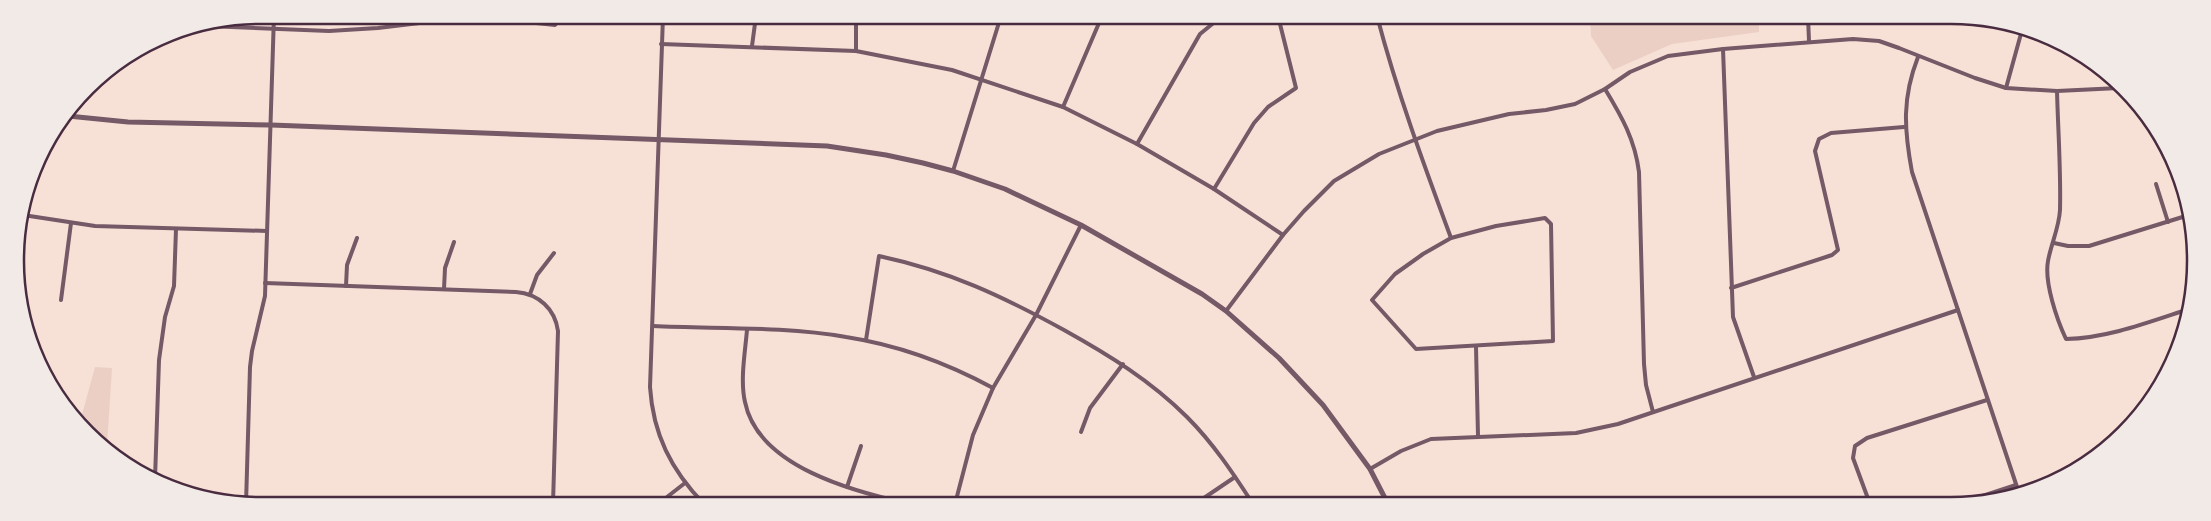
<svg xmlns="http://www.w3.org/2000/svg" width="2211" height="521" viewBox="0 0 2211 521" font-family="'Source Serif 4',serif">
<style>
.green{fill:#ebcfc5}
.lines{fill:none;stroke-linecap:round;stroke-linejoin:round}
.minor{stroke:#755966;stroke-width:4}
.tertiary{stroke:#755966;stroke-width:5}
.rim{fill:none;stroke:#4a2c40;stroke-width:2.5}
</style>
<rect width="100%" height="100%" fill="#f7e1d7"/>
<g class="green">
<polygon points="1590,17 1759,17 1759,32 1672,44 1613,70 1591,36"/>
<polygon points="95,367 112,368 107,446 80,422"/>
</g>
<g class="lines">
<g class="minor">
<path d="M663,16L650,387C653,434 671,470 704,504"/>
<path d="M1377,16C1397,92 1424,165 1451,238"/>
<polyline points="1808,17 1809,41"/>
<polyline points="206,26 329,31 378,28 453,19 499,19 555,25 564,15"/>
<polyline points="661,44 856,51 952,70 1063,107 1137,144 1214,189 1283,235"/>
<polyline points="752,46 756,16"/>
<polyline points="1723,49 1733,317 1754,377"/>
<polyline points="856,51 856,18"/>
<path d="M1918,57C1902,98 1904,129 1912,172L2019,493"/>
<polyline points="2006,88 2022,30"/>
<path d="M1605,89C1622,117 1635,140 1639,172L1644,364L1646,385L1653,412"/>
<path d="M2057,91C2058,130 2061,170 2060,210C2059,228 2051,244 2048,261C2044,282 2057,320 2066,339C2108,338 2149,322 2189,309"/>
<polyline points="1063,107 1102,16"/>
<polyline points="1137,144 1200,34 1216,21 1226,16"/>
<polyline points="953,171 1001,16"/>
<polyline points="2156,184 2168,222"/>
<polyline points="1214,189 1254,123 1268,107 1296,88 1278,16"/>
<polyline points="23,215 95,226 267,231"/>
<polygon points="1545,218 1551,224 1553,341 1416,349 1372,300 1395,274 1423,254 1451,238 1496,226"/>
<polyline points="2054,243 2068,246 2089,246 2189,215"/>
<path d="M265,283L516,292C539,294 555,309 558,331L553,504"/>
<polyline points="346,286 347,265 357,238"/>
<polyline points="1731,288 1832,255 1838,250 1815,151 1819,139 1831,133 1904,127"/>
<polyline points="444,289 445,268 454,242"/>
<polyline points="530,294 537,275 554,253"/>
<polyline points="61,300 71,223"/>
<polyline points="1226,311 1283,235 1304,211 1334,181 1379,154 1437,131 1509,114 1546,110 1575,104 1605,89 1630,72 1668,56 1723,49 1853,39 1879,41 1899,48 1975,78 2006,88 2057,91 2119,88"/>
<path d="M653,326C716,329 784,326 846,337C898,345 947,363 993,388"/>
<path d="M747,330C745,353 740,380 745,402C758,467 855,492 910,504"/>
<path d="M866,340L879,256C949,271 1002,296 1064,330C1109,355 1151,381 1187,417C1213,443 1233,473 1253,504"/>
<polyline points="1476,347 1478,436"/>
<polyline points="1081,432 1090,408 1123,364"/>
<polyline points="1370,469 1401,451 1431,439 1576,433 1618,424 1958,310"/>
<polyline points="155,479 159,360 165,317 174,286 176,229"/>
<polyline points="847,487 861,446"/>
<polyline points="246,504 250,367 252,351 265,296 274,15"/>
<polyline points="658,504 685,483"/>
<polyline points="955,504 973,435 993,388 1036,315 1081,225"/>
<polyline points="1195,504 1235,477"/>
<polyline points="1870,504 1853,458 1855,446 1867,438 1987,400"/>
<polyline points="1958,504 2016,485"/>
</g>
<polyline class="tertiary" points="68,116 128,122 271,125 827,146 886,155 923,163 953,171 1005,189 1081,225 1202,294 1226,311 1279,358 1323,405 1370,469 1388,504"/>
</g>
<path d="M0 0H2211V521H0ZM260 24H1951A236 236 0 0 1 2187 260V261A236 236 0 0 1 1951 497H260A236 236 0 0 1 24 261V260A236 236 0 0 1 260 24Z" fill="#f1eae7" fill-rule="evenodd"/>
<path class="rim" d="M260 24H1951A236 236 0 0 1 2187 260V261A236 236 0 0 1 1951 497H260A236 236 0 0 1 24 261V260A236 236 0 0 1 260 24Z"/>
</svg>
